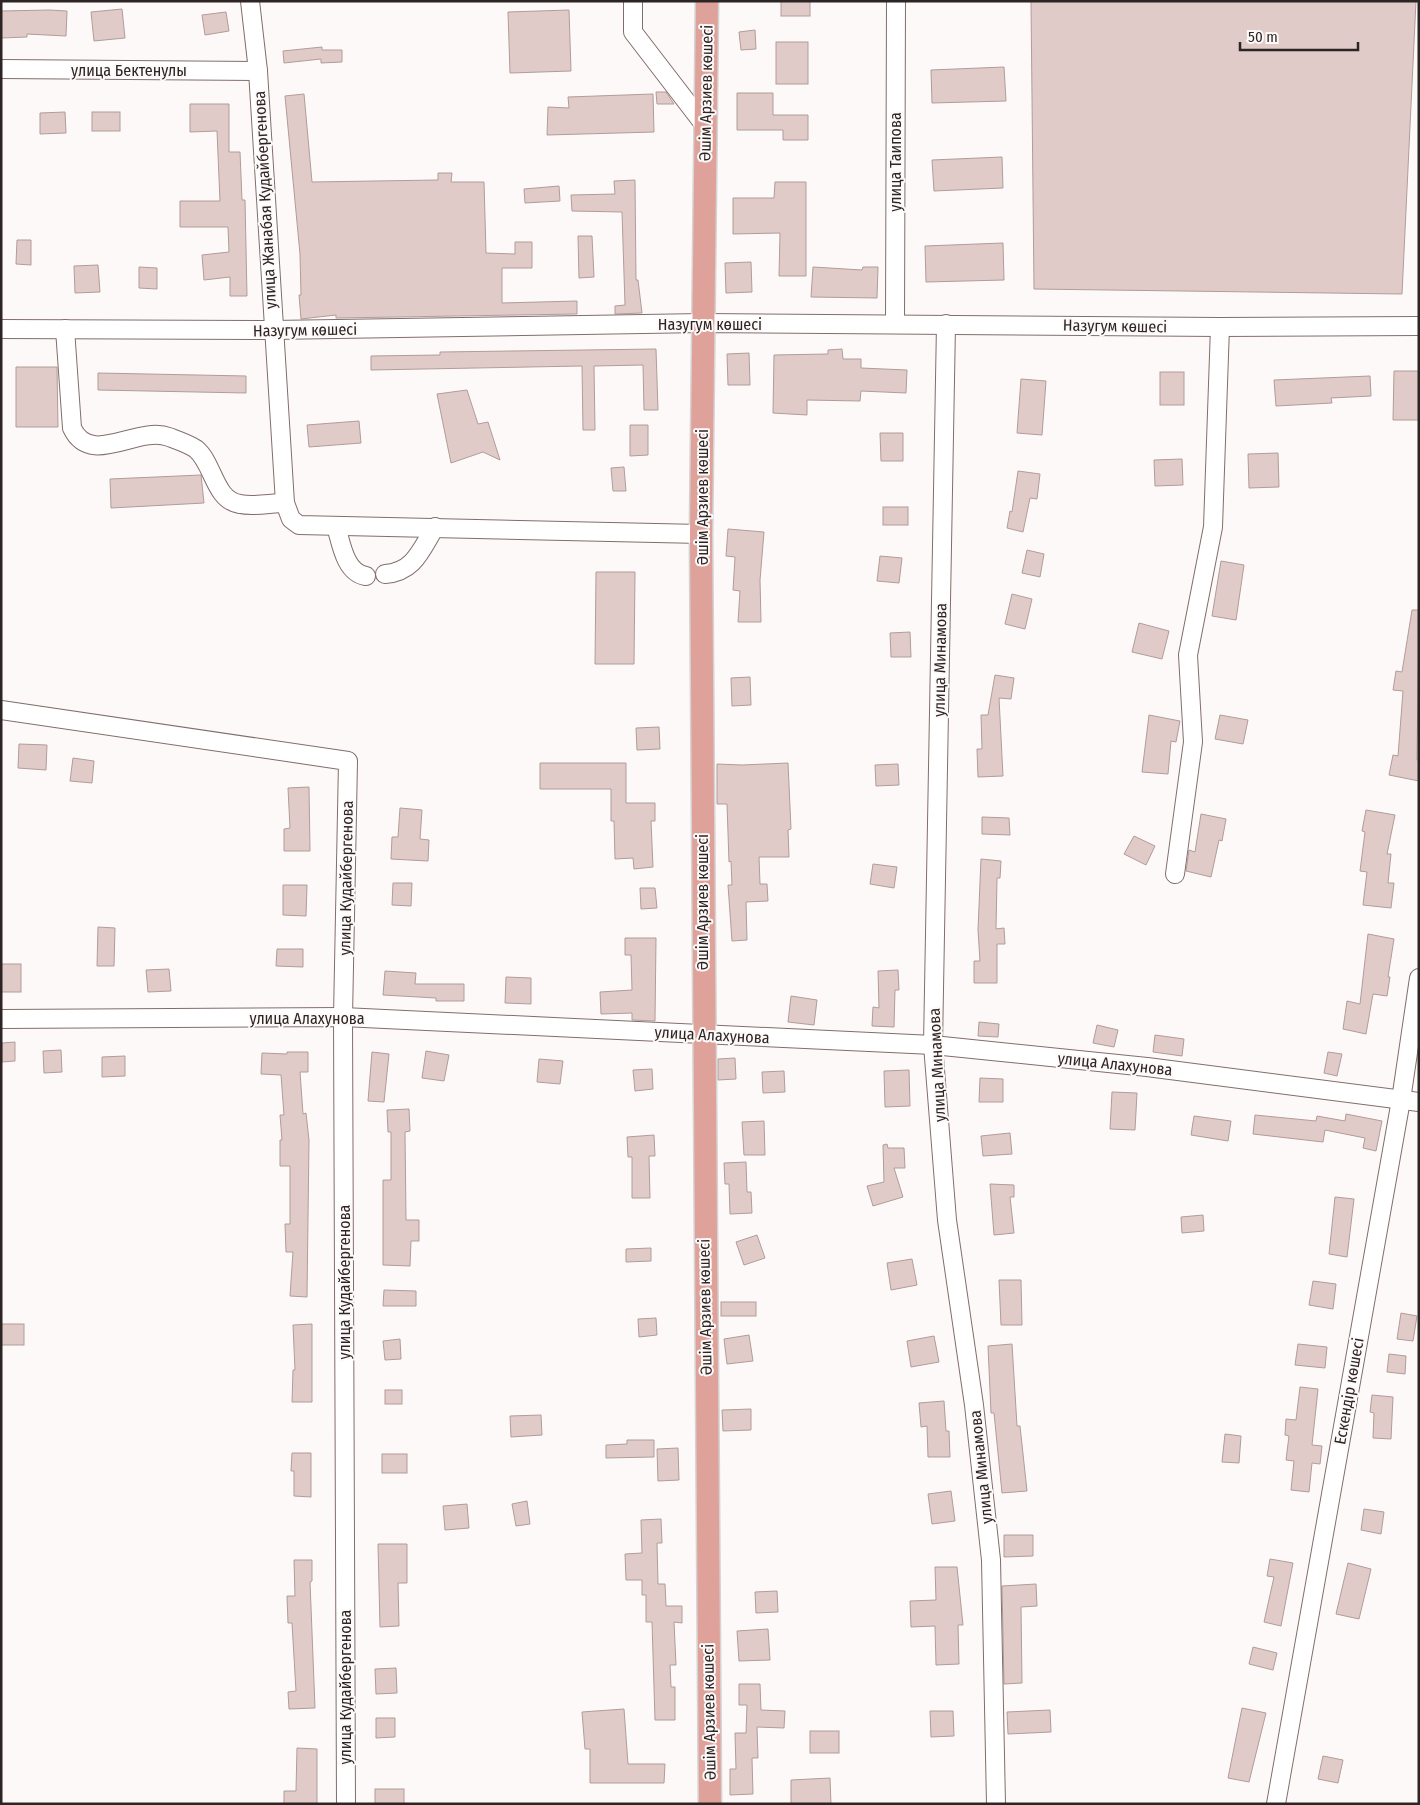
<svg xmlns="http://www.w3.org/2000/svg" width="1420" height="1805" viewBox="0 0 1420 1805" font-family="'Fira Sans Condensed',sans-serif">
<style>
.building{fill:#e0cbc8;stroke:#b19c99}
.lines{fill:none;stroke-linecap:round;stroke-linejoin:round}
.minor-casing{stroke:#816e6b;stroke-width:20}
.major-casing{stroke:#d5d3d3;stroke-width:25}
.minor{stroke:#fff;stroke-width:18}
.major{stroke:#dfa29b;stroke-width:22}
.labels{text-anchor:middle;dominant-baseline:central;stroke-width:4;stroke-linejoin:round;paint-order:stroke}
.street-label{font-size:16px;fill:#2d2524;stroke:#fdf9f8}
</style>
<rect width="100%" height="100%" fill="#fdf9f8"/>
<g class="building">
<rect x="781" y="1" width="29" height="15"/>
<polygon points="1031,1 1416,1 1402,294 1034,289"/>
<polygon points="122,9 125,38 94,41 91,12"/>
<polygon points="49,10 67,11 66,36 27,34 27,37 1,38 1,11"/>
<polygon points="569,10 571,71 510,73 508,12"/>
<polygon points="226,12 229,31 205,35 202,15"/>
<polygon points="755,30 756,49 741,50 739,32"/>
<rect x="776" y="42" width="32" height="42"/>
<polygon points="322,47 322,50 342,50 342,62 321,63 321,59 284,63 283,51"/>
<polygon points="1004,67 1006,101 932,103 931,70"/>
<polygon points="656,92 666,92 674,104 657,104"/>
<polygon points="737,93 773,93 773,115 808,115 808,140 783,140 783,130 737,130"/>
<polygon points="304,94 312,182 438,180 438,173 452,173 451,182 484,182 486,253 515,254 515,242 532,242 532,268 502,268 502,303 577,301 577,314 336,318 336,315 301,319 299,295 301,295 300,254 285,96"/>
<polygon points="653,94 654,132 547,135 548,107 569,108 568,97"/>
<polygon points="190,104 229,104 229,152 240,152 242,200 245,200 247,296 230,296 230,277 204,280 202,255 229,252 228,227 180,227 180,201 220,201 217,131 190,132"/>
<polygon points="65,112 66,133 40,134 40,113"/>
<rect x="92" y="112" width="28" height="19"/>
<polygon points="1002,157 1003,188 934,191 932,160"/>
<polygon points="635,180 636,280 638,280 642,313 615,314 615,306 625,305 622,212 572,211 571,195 615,194 614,181"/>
<polygon points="775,182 806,182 806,276 779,276 780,233 733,234 733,198 774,198"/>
<polygon points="559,186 560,201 525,203 524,189"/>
<polygon points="578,236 592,236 594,277 579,278"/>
<polygon points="17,240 31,240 31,265 16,264"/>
<polygon points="1003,243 1004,280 926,282 925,246"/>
<polygon points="751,262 752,292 726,293 725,263"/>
<polygon points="98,265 100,292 75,293 74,266"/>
<polygon points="139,267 157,268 157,289 139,288"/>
<polygon points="813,267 862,270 863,267 878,267 877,298 811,297"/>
<polygon points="656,349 658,410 644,410 643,365 594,366 595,430 583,430 582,366 371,370 371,356 440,355 440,352"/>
<polygon points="842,349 843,359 861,359 861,368 907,370 906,393 861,391 860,401 807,400 807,415 773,413 774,355 828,354 828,350"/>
<polygon points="749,353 750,385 728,385 727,354"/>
<polygon points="16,367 57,367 58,427 16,427"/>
<polygon points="1394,371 1419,371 1419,420 1393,420"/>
<rect x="1160" y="372" width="24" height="33"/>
<polygon points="98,373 246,376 246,393 98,390"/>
<polygon points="1370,376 1371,396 1331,398 1332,403 1276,406 1274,380"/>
<polygon points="1021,379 1046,381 1042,435 1017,433"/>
<polygon points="467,390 478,424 488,422 500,460 483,452 451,463 437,394"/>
<polygon points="359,421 361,443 309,447 307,425"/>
<polygon points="630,425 648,425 648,455 630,456"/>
<polygon points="880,433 903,433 903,461 881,461"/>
<polygon points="1278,453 1279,487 1249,488 1248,454"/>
<polygon points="1182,459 1183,485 1155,486 1154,460"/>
<polygon points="624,467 626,491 613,491 611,468"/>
<polygon points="1018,471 1040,474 1037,499 1030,498 1023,532 1007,528 1010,511 1012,512"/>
<polygon points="201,475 204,503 111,508 110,479"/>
<rect x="883" y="507" width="25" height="18"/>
<polygon points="728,529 764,532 760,580 761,622 738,622 740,591 733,590 735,557 726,556"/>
<polygon points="1027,550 1044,554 1040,577 1022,573"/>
<polygon points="880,556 902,558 899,583 877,581"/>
<polygon points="1221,561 1244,565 1236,620 1212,616"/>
<polygon points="596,572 635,572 634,664 595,664"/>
<polygon points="1012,594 1032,599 1025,629 1005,624"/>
<polygon points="1412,610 1419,610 1417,760 1419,760 1419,781 1389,775 1393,755 1398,756 1403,691 1393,690 1396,671 1402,672"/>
<polygon points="1139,623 1169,631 1162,659 1132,652"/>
<polygon points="910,632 911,657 891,657 890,633"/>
<polygon points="995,675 1014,678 1011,699 999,698 1003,776 978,777 977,749 982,749 981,715 988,715"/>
<polygon points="750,677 751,705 732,706 731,678"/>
<polygon points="1149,715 1180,721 1176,742 1171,741 1168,774 1142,772"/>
<polygon points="1220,715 1248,720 1243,744 1215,739"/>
<polygon points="659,727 660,749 637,750 636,728"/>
<polygon points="19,744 47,745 46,770 18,768"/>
<polygon points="73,758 94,761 92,783 70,781"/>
<polygon points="540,763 626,763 626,803 655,803 655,821 651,821 653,867 634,869 633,858 615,859 614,821 611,821 611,789 540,789"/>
<polygon points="788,763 791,829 788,830 789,857 759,857 760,884 767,884 768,901 746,902 747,940 732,941 728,885 732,885 731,861 729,862 727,804 717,804 717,764 742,765"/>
<polygon points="898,764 899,785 876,786 875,765"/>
<polygon points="309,787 310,851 284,851 284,829 290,828 288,788"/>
<polygon points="400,808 422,810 420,839 429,840 428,861 391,859 392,837 398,837"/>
<polygon points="1366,810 1395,815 1387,854 1391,854 1388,883 1394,883 1391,908 1363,905 1367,872 1360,871 1365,832 1362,831"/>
<polygon points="1201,814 1226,819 1222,841 1219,840 1211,877 1186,871 1189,850 1195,852"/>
<polygon points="982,817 1009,818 1010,835 982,834"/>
<polygon points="1134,836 1155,846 1146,865 1124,854"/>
<polygon points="981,859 1001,861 1000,878 997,878 996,929 1004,928 1005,944 997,944 997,983 974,983 974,961 980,961 978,930"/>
<polygon points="873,864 897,867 894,888 870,884"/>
<polygon points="393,883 412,883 411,906 392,905"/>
<polygon points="283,885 307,885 306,916 283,915"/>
<polygon points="640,888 655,888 657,908 641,909"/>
<polygon points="98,927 115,928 114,966 97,966"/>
<polygon points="1368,934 1394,939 1388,977 1390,977 1387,996 1373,994 1366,1034 1343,1029 1347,1001 1360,1004"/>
<polygon points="625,938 656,938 655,1021 632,1020 632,1013 601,1014 600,992 632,990 631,955 625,955"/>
<polygon points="277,949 303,949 303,967 276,966"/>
<rect x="1" y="964" width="20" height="28"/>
<polygon points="169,969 171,991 148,992 146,970"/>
<polygon points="898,970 899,990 895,990 894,1027 872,1026 873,1007 879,1008 878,971"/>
<polygon points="385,971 416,973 415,984 464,984 464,1001 436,1001 436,998 383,995"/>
<polygon points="506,977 531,978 531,1004 505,1003"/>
<polygon points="791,996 817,1000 814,1025 788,1022"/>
<polygon points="979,1022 999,1024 998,1037 978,1036"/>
<polygon points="1097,1025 1118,1030 1114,1047 1093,1043"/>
<polygon points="1155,1035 1184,1039 1182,1056 1153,1052"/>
<polygon points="15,1042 15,1061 2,1062 2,1043"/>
<polygon points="61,1050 62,1072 44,1073 43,1051"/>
<polygon points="426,1051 449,1055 444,1081 422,1078"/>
<polygon points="287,1052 308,1052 308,1072 300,1072 303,1114 306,1113 309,1140 307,1297 290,1296 293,1252 286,1252 285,1224 290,1224 290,1166 280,1166 280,1140 282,1140 280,1115 284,1115 281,1075 261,1074 262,1053 287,1054"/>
<polygon points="372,1052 389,1054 384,1102 368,1101"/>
<polygon points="1328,1052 1342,1054 1337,1076 1324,1073"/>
<polygon points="125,1056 125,1076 102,1077 102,1057"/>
<polygon points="735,1058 736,1079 718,1080 718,1059"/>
<polygon points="539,1059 563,1061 560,1084 537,1082"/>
<polygon points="652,1069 653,1089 635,1091 633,1070"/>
<polygon points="909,1070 910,1106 885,1107 884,1071"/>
<polygon points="784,1071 785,1092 763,1093 762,1072"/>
<polygon points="980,1078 1003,1079 1003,1102 979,1102"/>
<polygon points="1112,1092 1137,1093 1135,1130 1110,1129"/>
<polygon points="409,1109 410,1131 405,1132 406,1220 419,1220 419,1241 411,1241 410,1266 383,1265 383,1180 391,1180 391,1132 388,1132 387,1110"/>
<polygon points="1346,1114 1382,1121 1376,1151 1363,1148 1365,1138 1325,1130 1323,1142 1253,1134 1255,1115 1316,1121 1317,1116 1345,1121"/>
<polygon points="1194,1116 1231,1121 1228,1141 1191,1135"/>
<polygon points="764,1121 765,1155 744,1155 742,1122"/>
<polygon points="1010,1133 1012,1154 983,1156 981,1136"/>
<polygon points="654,1135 655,1156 649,1156 650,1198 632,1198 632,1157 628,1157 627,1137"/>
<polygon points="887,1144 888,1148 904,1148 905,1168 894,1168 903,1197 873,1206 867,1186 884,1182 883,1145"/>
<polygon points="746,1162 747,1192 751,1192 752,1213 730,1214 729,1184 725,1184 724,1163"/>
<polygon points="990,1184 1014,1185 1014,1197 1010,1197 1014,1233 994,1235"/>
<polygon points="1335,1197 1354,1199 1347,1257 1329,1254"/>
<polygon points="1203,1215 1204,1231 1182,1233 1181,1217"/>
<polygon points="757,1235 765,1258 744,1265 736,1242"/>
<polygon points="651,1248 651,1261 626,1262 626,1249"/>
<polygon points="912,1259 917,1285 891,1290 887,1263"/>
<polygon points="999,1280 1021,1280 1022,1325 1001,1325"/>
<polygon points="1313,1281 1336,1284 1333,1309 1309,1305"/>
<polygon points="384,1290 416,1291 416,1306 383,1306"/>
<rect x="721" y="1302" width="35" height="14"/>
<polygon points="1401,1313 1417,1316 1413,1341 1397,1339"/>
<polygon points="656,1318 657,1335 639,1337 638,1319"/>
<rect x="1" y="1324" width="23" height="21"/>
<polygon points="312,1324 312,1402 292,1402 293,1370 295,1370 293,1325"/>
<polygon points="749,1335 753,1361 727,1364 724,1339"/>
<polygon points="934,1336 939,1362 911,1367 907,1341"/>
<polygon points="400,1339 401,1359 385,1360 383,1341"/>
<polygon points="1012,1344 1017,1426 1020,1426 1027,1491 1002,1493 994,1413 991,1413 988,1346"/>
<polygon points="1298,1344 1327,1347 1325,1368 1295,1365"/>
<polygon points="1389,1354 1406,1356 1405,1374 1387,1372"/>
<polygon points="1300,1387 1318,1389 1312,1445 1322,1446 1320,1464 1312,1463 1309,1492 1291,1490 1294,1461 1286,1460 1289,1436 1285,1435 1286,1419 1296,1420"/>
<rect x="385" y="1390" width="17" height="14"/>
<polygon points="1372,1395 1393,1397 1391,1439 1373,1438 1374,1413 1370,1412"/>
<polygon points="944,1401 946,1431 949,1431 950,1457 928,1457 927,1426 921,1427 919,1403"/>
<polygon points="751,1409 751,1430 723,1431 722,1410"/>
<polygon points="541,1415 542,1435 511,1437 510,1416"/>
<polygon points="1225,1434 1241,1436 1239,1463 1222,1462"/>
<polygon points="627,1440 654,1440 654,1457 606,1458 606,1445 627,1444"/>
<polygon points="678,1448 679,1480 658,1481 657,1449"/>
<polygon points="292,1453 311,1453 311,1497 294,1496 294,1471 291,1471"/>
<rect x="382" y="1454" width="25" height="19"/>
<polygon points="951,1491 955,1521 932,1524 928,1494"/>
<polygon points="527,1501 530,1524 516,1526 512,1504"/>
<polygon points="467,1504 469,1528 445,1530 443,1506"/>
<polygon points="1364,1509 1384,1512 1381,1534 1361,1530"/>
<polygon points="661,1519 662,1543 657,1543 658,1584 665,1584 666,1606 682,1606 682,1623 674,1622 676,1665 670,1665 671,1687 675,1687 675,1720 655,1720 652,1622 646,1622 646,1595 642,1595 642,1580 626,1580 625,1554 642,1553 641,1520"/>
<polygon points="1004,1535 1033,1535 1033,1556 1004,1557"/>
<polygon points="378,1544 407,1544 407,1583 398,1583 399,1626 380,1627"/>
<polygon points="1270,1559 1293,1563 1281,1626 1264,1622 1274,1577 1267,1576"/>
<polygon points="294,1560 312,1560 312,1581 310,1582 315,1708 289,1709 288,1692 296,1691 292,1623 288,1623 287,1596 295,1596"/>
<polygon points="1348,1563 1371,1569 1359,1619 1336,1614"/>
<polygon points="935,1567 957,1567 963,1625 958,1625 959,1664 936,1665 935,1626 911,1627 910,1601 936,1600"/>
<polygon points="1036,1584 1037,1606 1021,1607 1022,1683 1004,1684 1002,1586"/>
<polygon points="777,1591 778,1612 756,1613 755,1592"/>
<polygon points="768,1629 770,1660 739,1661 737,1631"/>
<polygon points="1253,1647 1277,1653 1273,1670 1249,1664"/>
<polygon points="396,1668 397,1693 376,1694 375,1669"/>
<polygon points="739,1684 760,1684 761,1710 785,1711 784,1728 757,1727 758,1758 752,1758 753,1794 730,1795 730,1769 736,1769 735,1733 746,1733 747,1705 739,1705"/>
<polygon points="1242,1708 1266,1713 1249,1782 1228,1778"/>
<polygon points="624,1709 628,1764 665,1764 664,1783 590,1783 590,1749 585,1749 582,1712"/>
<polygon points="1050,1710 1051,1732 1008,1734 1007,1712"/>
<polygon points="930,1711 953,1711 954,1736 931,1737"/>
<polygon points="376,1718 395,1718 395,1737 376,1738"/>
<rect x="810" y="1731" width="29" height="22"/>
<polygon points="297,1748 317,1749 317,1804 284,1804 284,1791 296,1791"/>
<polygon points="1323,1756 1343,1760 1338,1783 1318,1779"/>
<polygon points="830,1778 831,1804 791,1804 791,1780"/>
<rect x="375" y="1789" width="29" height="15"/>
</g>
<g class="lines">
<g class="minor-casing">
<g id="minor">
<polyline points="250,1 258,71 285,503 291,519 299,525 701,534"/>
<polyline points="633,1 633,32 706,127"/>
<polyline points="1,69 258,71"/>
<polyline points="895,323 896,1"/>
<polyline points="946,324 933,1045 947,1220 974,1405 991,1560 996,1804"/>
<polyline points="1,329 273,330 703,323 1220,327 1419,326"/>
<path d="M65,329L72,428C91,468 137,425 169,437C177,440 189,444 196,449C214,464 214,500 240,504C254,507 271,503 285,503"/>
<path d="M336,526C341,543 345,573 366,576"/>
<path d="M385,574C414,572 421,550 435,527"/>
<polyline points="1,710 348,761 343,1017 346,1804"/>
<polyline points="1175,874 1193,742 1188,655 1213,527 1220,327"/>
<polyline points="1,1019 343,1017 933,1045 1147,1067 1419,1102"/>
<polyline points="1276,1804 1401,1100 1419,978"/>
</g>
</g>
<g class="major-casing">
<polyline id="major" points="707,1 701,534 710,1804"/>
</g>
<use href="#minor" class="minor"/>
<use href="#major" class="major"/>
</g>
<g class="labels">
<g class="street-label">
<text x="129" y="70">улица Бектенулы</text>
<text transform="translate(706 93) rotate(-89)">Әшім Арзиев көшесі</text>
<text transform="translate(895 162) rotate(-90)">улица Таипова</text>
<text transform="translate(265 200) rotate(-93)">улица Жанабая Кудайбергенова</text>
<text x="710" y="324">Назугум көшесі</text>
<text transform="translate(1115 326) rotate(1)">Назугум көшесі</text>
<text transform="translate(305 330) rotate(-1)">Назугум көшесі</text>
<text transform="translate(702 497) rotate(-90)">Әшім Арзиев көшесі</text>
<text transform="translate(940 660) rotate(-89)">улица Минамова</text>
<text transform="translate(346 878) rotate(-89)">улица Кудайбергенова</text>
<text transform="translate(702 902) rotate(-90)">Әшім Арзиев көшесі</text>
<text x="307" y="1018">улица Алахунова</text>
<text transform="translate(712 1035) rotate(3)">улица Алахунова</text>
<text transform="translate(1115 1064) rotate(6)">улица Алахунова</text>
<text transform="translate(937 1065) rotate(-93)">улица Минамова</text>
<text transform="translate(344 1282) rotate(-90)">улица Кудайбергенова</text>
<text transform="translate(705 1307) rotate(-91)">Әшім Арзиев көшесі</text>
<text transform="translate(1349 1391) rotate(-80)">Ескендір көшесі</text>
<text transform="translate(981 1467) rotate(-96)">улица Минамова</text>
<text transform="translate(345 1687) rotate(-90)">улица Кудайбергенова</text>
<text transform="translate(709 1712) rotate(-91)">Әшім Арзиев көшесі</text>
</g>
</g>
<rect width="1420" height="1805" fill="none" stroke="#2d2524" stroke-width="5"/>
<path d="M1240 42v8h118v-8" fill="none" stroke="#2d2524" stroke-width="2.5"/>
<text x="1248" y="42" font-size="15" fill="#2d2524" stroke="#fdf9f8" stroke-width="4" paint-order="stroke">50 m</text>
</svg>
